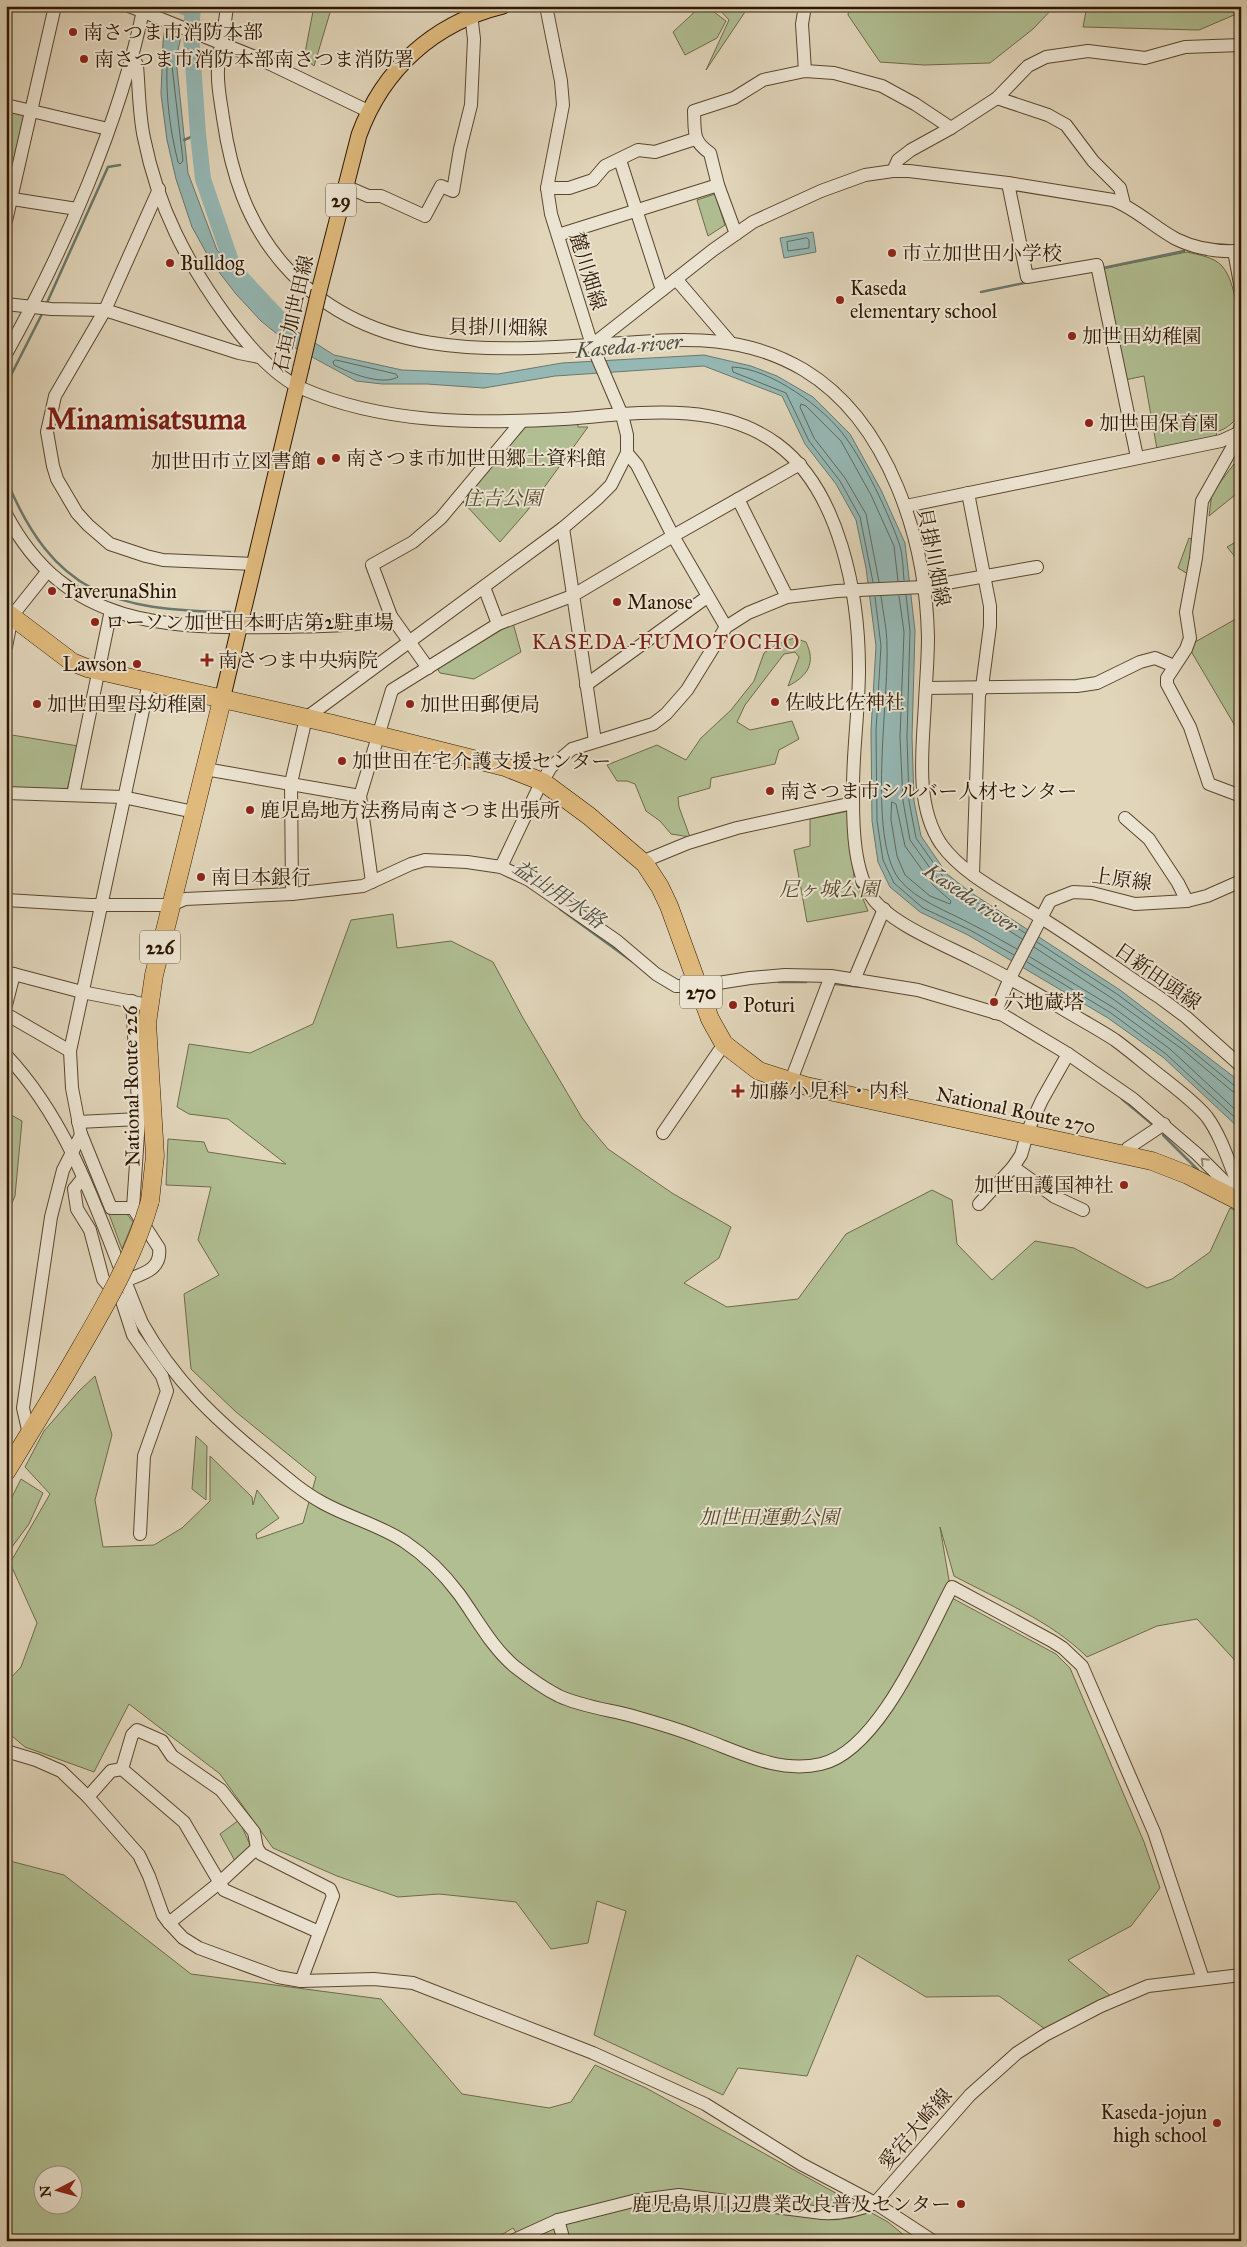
<svg xmlns="http://www.w3.org/2000/svg" width="1247" height="2247" viewBox="0 0 1247 2247" font-family="'IM FELL Great Primer','Noto Serif JP',serif">
<style>
.green{fill:#b0be92;stroke:#6e6a4a;fill-rule:evenodd}
.water{fill:#95b8b5;stroke:#6b786d}
.pier{fill:#e1d5ba}
.lines{fill:none;stroke-linecap:round;stroke-linejoin:round}
.shore{stroke:#61685b;stroke-width:1}
.stream{stroke:#6b786d;stroke-width:2.5}
.river{stroke:#95b8b5;stroke-width:16}
.minor-casing{stroke:#5a462f;stroke-width:14}
.major-casing{stroke:#2d1701;stroke-width:17}
.highway-casing{stroke:#2d1701;stroke-width:19}
.minor{stroke:#ece4d2;stroke-width:12}
.major{stroke:#e0ba7d;stroke-width:15}
.highway{stroke:#e0ba7d;stroke-width:18}
.major-bridge-casing{stroke:#2d1701;stroke-width:17;stroke-linecap:butt}
.highway-bridge-casing{stroke:#2d1701;stroke-width:19;stroke-linecap:butt}
.major-bridge{stroke:#e0ba7d;stroke-width:15}
.highway-bridge{stroke:#e0ba7d;stroke-width:18}
.oneway{stroke:#968874}
.poi-dot{fill:#8f2418;stroke:#ece4d2;stroke-width:2}
.labels{text-anchor:middle;dominant-baseline:central;stroke-width:4;stroke-linejoin:round;paint-order:stroke}
.shield{fill:#ece4d2;stroke:#665440;stroke-width:1}
.shield-label{font-size:19px;font-weight:bold;fill:#2d1701}
.poi-label{font-size:20px;fill:#2d1701;stroke:#ece4d2;text-anchor:start}
.street-label{font-size:20px;fill:#2d1701;stroke:#ece4d2}
.park-label{font-size:20px;font-style:italic;fill:#54492c;stroke:#ece4d2}
.water-label{font-size:21px;font-style:italic;fill:#514f40;stroke:#ece4d2}
.quarter-label{font-size:22px;letter-spacing:1px;fill:#7a1f14;stroke:#ece4d2}
.town-label{font-size:30px;font-weight:bold;fill:#7a1f14;stroke:#ece4d2}
</style>
<rect width="100%" height="100%" fill="#e1d5ba"/>
<filter id="stains"><feTurbulence type="fractalNoise" baseFrequency=".004" numOctaves="4"/><feColorMatrix values="0 0 0 0 .2 0 0 0 0 .09 0 0 0 0 .02 0 0 0 .5 -.17"/></filter>
<radialGradient id="worn" r=".72"><stop offset=".6" stop-color="#630" stop-opacity="0"/><stop offset="1" stop-color="#630" stop-opacity=".3"/></radialGradient>
<g class="green">
<polygon points="314,6 332,6 314,66 304,58"/>
<polygon points="701,6 706,6 726,21 717,38 685,55 673,32"/>
<polygon points="716,6 749,6 706,70 729,20"/>
<polygon points="849,6 1055,6 1033,29 990,63 924,65 880,62 848,15"/>
<polygon points="1087,6 1241,6 1241,12 1199,30 1083,27"/>
<polygon points="6,108 23,112 25,116 6,193"/>
<polygon points="715,194 725,225 708,236 697,200"/>
<path d="M1187,252C1199,255 1214,257 1222,266C1241,287 1241,354 1241,383C1241,391 1243,402 1240,410C1237,421 1227,429 1216,432L1217,436L1157,449L1144,376L1125,380L1102,269Z"/>
<polygon points="578,422 578,427 588,427 527,511 500,542 463,502 526,425"/>
<polygon points="1234,464 1241,469 1241,500 1235,495 1209,516 1212,493"/>
<polygon points="1189,538 1194,540 1188,574 1178,568"/>
<polygon points="1241,539 1241,564 1227,547"/>
<polygon points="1241,616 1241,736 1188,646"/>
<polygon points="513,623 521,652 474,679 440,673 437,668"/>
<path d="M794,638L806,642C816,663 808,676 788,686L799,657L795,652L784,654L745,705L737,722L750,730L792,721L799,739L779,750L775,764L711,778L710,788L678,797L679,807L690,837L671,834L660,821L646,811L635,784L627,781H617L607,765L657,745L686,760L701,738L731,710L754,681L764,653L777,644Z"/>
<polygon points="6,734 78,746 67,790 6,789"/>
<polygon points="848,811 854,877 868,911 807,922 794,850 810,846 810,819"/>
<path d="M393,914L397,948L451,941L493,962L523,1018L582,1118L608,1149L672,1193L731,1227L719,1258L684,1283L727,1307L798,1299L846,1234L932,1190L952,1200L957,1244L992,1280L1035,1241L1074,1248L1147,1288L1172,1279L1210,1252L1230,1208L1241,1213V1667L1197,1619L1157,1626L1087,1657C1051,1621 999,1600 954,1576L940,1527L952,1598L1056,1654L1070,1668L1144,1842L1160,1888L1131,1926L1068,1960L1112,1997L1045,2029L999,1996L926,1997L857,1955L807,2076L738,2068L723,2095L594,2035L626,1911L597,1901L588,1943L551,1949L516,1902L439,1894L398,1897L337,1876L273,1848L220,1774L129,1704L94,1772L25,1747L6,1731V1683L21,1667L37,1623L10,1563L50,1494L25,1467L44,1431L79,1391L95,1376L112,1435L95,1500L103,1547L154,1545L182,1528L210,1501V1456L252,1497L253,1505L257,1490L279,1518L256,1534L257,1539L303,1523L316,1477L236,1412L191,1369L184,1294L219,1275L198,1240L211,1187L166,1185L168,1139L204,1142L208,1152L286,1164L228,1119L189,1114L177,1107L189,1044L250,1053L313,1024L351,920Z"/>
<polygon points="6,1112 22,1121 15,1196 6,1217"/>
<polygon points="109,1214 127,1214 133,1222 122,1249"/>
<polygon points="196,1436 207,1446 206,1500 192,1489"/>
<polygon points="21,1479 43,1493 29,1524 6,1555 6,1509"/>
<polygon points="239,1820 251,1847 235,1861 220,1834"/>
<path d="M6,1860L64,1875L191,1974L381,1999L462,2094L549,2108L571,2102L595,2065L646,2088L888,2222L911,2241H522L513,2228L491,2241H6ZM42,2174H72V2204H42Z"/>
</g>
<g class="water">
<polygon points="168,6 188,6 176,59 188,173 217,250 263,303 293,329 334,355 402,370 498,374 562,363 704,355 751,366 777,376 813,397 850,434 881,490 905,543 915,631 912,737 914,801 921,836 947,874 970,892 1120,990 1234,1077 1241,1085 1241,1130 1164,1058 1108,1018 968,935 920,912 890,887 878,862 872,821 871,730 876,646 866,568 856,520 836,484 805,444 782,396 704,366 555,376 484,388 427,384 382,384 356,381 292,346 261,321 236,294 212,263 192,227 176,179 167,140 161,94 163,42"/>
<polygon points="813,232 816,252 784,258 780,238"/>
</g>
<polygon class="pier" points="165,8 188,17 183,39 162,31"/>
<g class="lines">
<g class="shore">
<path d="M170,64L172,66L183,161L180,164L178,162C170,130 166,99 167,66Z"/>
<polygon points="807,238 809,240 809,248 788,251 787,242"/>
<path d="M336,360L396,374L398,377C381,386 350,373 334,365L333,362Z"/>
<path d="M873,582L860,517L840,481L809,441L786,393L733,372L732,367C770,368 825,408 846,438C865,464 888,512 899,543C903,554 903,569 904,580"/>
<polyline points="879,582 866,514 845,478 814,438 800,407 801,404 806,406 841,441 871,495 894,546 898,581"/>
<polyline points="906,595 910,631 907,737 909,801 916,838 944,878 967,896 1025,933"/>
<path d="M881,596C883,613 887,629 887,646C889,699 867,837 899,879C916,901 950,912 973,925C988,932 1002,941 1017,949"/>
<polyline points="899,596 904,632 900,737 903,801 910,840 940,882 963,901 1022,939"/>
<polyline points="875,597 881,646 876,730 877,821 883,860 894,883 923,908 970,930 1014,955"/>
<polygon points="892,802 896,804 905,846 933,885 951,901 950,904 930,896 905,875 897,856 891,820"/>
<polyline points="1037,942 1117,994 1185,1045 1236,1087 1241,1088"/>
<polyline points="1034,947 1113,999 1182,1049 1232,1091 1241,1094"/>
<polyline points="1030,957 1114,1008 1170,1049 1241,1115"/>
<polyline points="1027,962 1111,1013 1166,1054 1241,1123"/>
</g>
<g class="stream">
<polyline points="184,140 198,134"/>
<polyline points="1103,268 1184,251"/>
<polyline points="981,292 1029,282"/>
<polyline points="46,305 108,167 120,165"/>
<polyline points="6,385 43,312"/>
<path d="M6,479C54,595 113,610 230,612"/>
<polyline points="560,909 633,962"/>
<polyline points="779,982 806,982"/>
<polyline points="835,984 861,987"/>
<polyline points="1122,1099 1152,1124"/>
<polyline points="1163,1135 1198,1170"/>
</g>
<polyline class="river" points="193,6 191,34 198,134 203,179 234,270 289,329"/>
<g class="minor-casing">
<g id="minor">
<polyline points="129,6 260,59 368,111"/>
<path d="M227,6C225,27 219,49 218,70C217,86 221,103 223,118C231,173 247,223 284,265C372,366 504,350 624,343C689,338 745,335 804,370C890,422 926,542 928,637C928,659 926,681 925,702C923,747 914,804 941,844C964,876 1006,895 1038,916C1079,941 1118,970 1159,997L1186,1017L1241,1066"/>
<path d="M132,56L137,65C139,89 139,115 144,138C158,208 187,263 229,320C247,344 273,375 301,388C382,424 477,424 563,419C633,414 716,399 777,444C840,490 859,595 859,669C859,712 852,755 853,798C853,828 854,870 871,896C889,923 943,944 972,959C1005,975 1036,993 1068,1012C1083,1021 1100,1030 1115,1040C1130,1051 1144,1063 1158,1074C1173,1086 1195,1102 1207,1117C1222,1137 1231,1169 1241,1192"/>
<polyline points="805,71 802,24 805,6"/>
<polyline points="997,98 1048,115 1066,125 1093,161 1120,188 1124,204"/>
<polyline points="6,105 108,129"/>
<polyline points="620,160 662,290"/>
<polyline points="893,171 898,160 911,150 951,128 997,98 1028,66 1046,57 1088,51 1145,58 1185,47 1241,45"/>
<polyline points="1008,183 1027,277 1097,265 1137,457"/>
<path d="M718,185L710,153C692,141 695,132 694,111L734,98L763,80L805,71L834,73L882,86L915,104L951,128"/>
<polyline points="345,186 368,196 381,196 425,216 441,186 453,191 460,149 471,105 474,39 470,6"/>
<polyline points="547,188 569,188 593,180 605,166 638,150 655,152 695,139"/>
<polyline points="159,189 105,310 55,396 47,432 53,466 57,479 77,513 88,525 110,544 146,556 163,560 254,564"/>
<polyline points="6,198 77,209"/>
<polyline points="6,221 55,6"/>
<polyline points="558,235 718,185 736,234"/>
<polyline points="1234,251 1241,289"/>
<polyline points="676,279 729,341"/>
<polyline points="6,304 51,309 105,310 239,353 259,357"/>
<path d="M592,345L713,250L753,222L821,191L865,175L893,171H909L1008,183L1113,200C1136,209 1154,227 1176,239C1196,249 1219,252 1241,251"/>
<path d="M6,354C64,250 120,123 144,6"/>
<polyline points="1241,426 1232,448 1202,501 1196,558 1186,612 1190,638 1186,649 1167,678 1167,684 1190,727 1209,784 1241,796"/>
<polyline points="627,453 637,465 673,536 726,627"/>
<polyline points="968,493 990,606 990,626 982,687 979,695 973,874"/>
<polyline points="738,499 787,597"/>
<polyline points="906,506 1221,441 1236,434"/>
<path d="M6,514C67,630 169,628 286,627C314,626 366,627 391,616"/>
<polyline points="563,528 595,741"/>
<polyline points="484,587 498,624"/>
<polyline points="6,647 12,616 47,572"/>
<polyline points="428,668 391,616 372,565 413,542 441,518 522,421"/>
<polyline points="586,685 707,597"/>
<polyline points="926,688 1077,686 1097,683 1140,662 1155,658 1174,666"/>
<polyline points="205,769 360,796"/>
<polyline points="6,793 123,797 194,812"/>
<polyline points="73,795 111,610"/>
<polyline points="1125,818 1149,839 1178,883 1187,901"/>
<polyline points="645,864 649,859 688,843 737,828 853,803"/>
<polyline points="501,867 538,789 551,767 572,749 653,724 666,714 687,690 726,627 748,613 787,597 837,591 924,587 1037,567"/>
<polyline points="372,882 360,796 392,690 498,624 572,596 673,536 800,464"/>
<polyline points="292,894 291,783 306,718 563,528 597,499 611,485 627,453 627,435 622,415 592,345 551,214 547,188 563,105 561,81 546,6"/>
<polyline points="6,900 90,905 171,905 185,899 292,894 363,886 411,864 425,860 467,862 501,867 529,880 617,941 656,974 676,986 699,986 750,978 785,975 831,976 918,990 1003,1015 1068,1054 1133,1099 1197,1154 1226,1183 1233,1199"/>
<polyline points="6,972 82,992 148,1005"/>
<polyline points="854,980 884,909"/>
<polyline points="6,1005 14,974"/>
<polyline points="995,1013 1010,978 1050,901 1073,892 1092,893 1135,904 1187,901 1207,896 1241,881"/>
<polyline points="6,1014 70,1051"/>
<path d="M6,1055C76,1129 103,1231 142,1323C174,1380 213,1417 263,1458C282,1474 301,1491 323,1503C350,1518 380,1525 405,1542C426,1556 444,1574 459,1594C477,1619 491,1646 514,1666C528,1677 543,1688 559,1696C583,1707 611,1710 636,1717C657,1723 678,1729 698,1737C738,1751 777,1774 821,1764C879,1751 926,1636 952,1587L1052,1641L1063,1648L1082,1666L1154,1832L1203,1979"/>
<polyline points="790,1083 831,976"/>
<polyline points="78,1122 139,1119 132,1001"/>
<polyline points="663,1133 724,1044"/>
<polyline points="81,1134 111,1208 133,1208"/>
<polyline points="1123,1154 1128,1148 1164,1124"/>
<polyline points="1013,1167 1055,1197 1083,1210"/>
<polyline points="83,1178 74,1189 77,1209 90,1230 103,1279 122,1301 133,1335 162,1376 167,1391 144,1456 140,1534"/>
<polyline points="979,1204 1013,1167 1021,1155 1029,1128 1042,1100 1068,1054"/>
<path d="M124,1281C142,1274 162,1270 159,1248L133,1208L139,1119"/>
<polyline points="29,1434 23,1408 51,1217 63,1170 81,1135 72,1088 70,1051 149,682"/>
<polyline points="6,1751 36,1760 61,1771 88,1797 139,1855 149,1876 163,1915 169,1923 183,1938 199,1948 278,1977 301,1981 374,1979 413,1983 593,2053 705,2104 801,2164 875,2203 933,2241"/>
<polyline points="122,1769 184,1822 224,1890 319,1932"/>
<polyline points="88,1797 111,1771 122,1769 132,1735 137,1730 162,1741 172,1756 221,1790 254,1832 257,1848 261,1854 330,1889 333,1896 301,1981"/>
<polyline points="169,1923 219,1883 257,1848"/>
<polyline points="558,2220 564,2241"/>
<path d="M512,2241L558,2220L633,2201L679,2195L822,2213C842,2214 857,2211 875,2203L970,2095L1017,2053L1045,2035L1101,2006L1148,1986L1241,1975"/>
</g>
</g>
<g class="major-casing">
<g id="major">
<path d="M319,291L359,135C383,69 434,23 503,6"/>
<polyline points="222,700 301,368"/>
</g>
</g>
<g class="highway-casing">
<g id="highway">
<polyline points="6,612 72,662 87,668 333,724 505,767 543,782 589,816 645,864 660,887 669,906 710,1019 724,1044 759,1071 806,1086 1152,1161 1188,1175 1241,1202"/>
<polyline points="150,1201 155,1156 147,1023 154,975 222,700"/>
<polyline points="6,1472 65,1375"/>
</g>
</g>
<use href="#minor" class="minor"/>
<use href="#major" class="major"/>
<use href="#highway" class="highway"/>
<g class="major-bridge-casing">
<polyline id="major-bridge" points="301,368 319,291"/>
</g>
<g class="highway-bridge-casing">
<path id="highway-bridge" d="M65,1375C97,1319 132,1264 150,1201"/>
</g>
<use href="#major-bridge" class="major-bridge"/>
<use href="#highway-bridge" class="highway-bridge"/>
</g>
<defs><path id="oneway-chevron" d="M-2-3.5L2.5 0L-2 3.5" fill="none" stroke-width="1.6" stroke-linecap="round" stroke-linejoin="round" transform="scale(1.25)"/></defs>
<use class="oneway" href="#oneway-chevron" transform="translate(1204 1161) rotate(-135)"/>
<g class="poi-dot">
<circle cx="73" cy="32" r="5"/>
<circle cx="84" cy="59" r="5"/>
<circle cx="892" cy="253" r="5"/>
<circle cx="170" cy="263" r="5"/>
<circle cx="840" cy="300" r="5"/>
<circle cx="1072" cy="336" r="5"/>
<circle cx="1089" cy="423" r="5"/>
<circle cx="336" cy="458" r="5"/>
<circle cx="321" cy="461" r="5"/>
<circle cx="52" cy="591" r="5"/>
<circle cx="617" cy="602" r="5"/>
<circle cx="95" cy="622" r="5"/>
<path d="M204.5 652.5h5v5h5v5h-5v5h-5v-5h-5v-5h5z"/>
<circle cx="137" cy="664" r="5"/>
<circle cx="775" cy="702" r="5"/>
<circle cx="37" cy="704" r="5"/>
<circle cx="410" cy="704" r="5"/>
<circle cx="342" cy="761" r="5"/>
<circle cx="770" cy="791" r="5"/>
<circle cx="250" cy="810" r="5"/>
<circle cx="201" cy="877" r="5"/>
<circle cx="994" cy="1002" r="5"/>
<circle cx="733" cy="1005" r="5"/>
<path d="M735.5 1083.5h5v5h5v5h-5v5h-5v-5h-5v-5h5z"/>
<circle cx="1124" cy="1185" r="5"/>
<circle cx="1217" cy="2123" r="5"/>
<circle cx="961" cy="2204" r="5"/>
</g>
<g class="labels">
<g class="shield">
<rect x="326" y="183.5" width="30" height="33" rx="4"/>
<rect x="140" y="930.5" width="40" height="33" rx="4"/>
<rect x="680" y="975.5" width="42" height="33" rx="4"/>
</g>
<g class="shield-label">
<text x="341" y="200">29</text>
<text x="160" y="947">226</text>
<text x="701" y="992">270</text>
</g>
<g class="poi-label">
<text x="83" y="32">南さつま市消防本部</text>
<text x="94" y="59">南さつま市消防本部南さつま消防署</text>
<text x="902" y="253">市立加世田小学校</text>
<text x="180" y="263">Bulldog</text>
<text x="850" y="288">Kaseda<tspan x="850" dy="23">elementary school</tspan></text>
<text x="1082" y="336">加世田幼稚園</text>
<text x="1099" y="423">加世田保育園</text>
<text x="346" y="458">南さつま市加世田郷土資料館</text>
<text x="311" y="461" text-anchor="end">加世田市立図書館</text>
<text x="62" y="591">TaverunaShin</text>
<text x="627" y="602">Manose</text>
<text x="105" y="622">ローソン加世田本町店第2駐車場</text>
<text x="218" y="660">南さつま中央病院</text>
<text x="127" y="664" text-anchor="end">Lawson</text>
<text x="785" y="702">佐岐比佐神社</text>
<text x="47" y="704">加世田聖母幼稚園</text>
<text x="420" y="704">加世田郵便局</text>
<text x="352" y="761">加世田在宅介護支援センター</text>
<text x="780" y="791">南さつま市シルバー人材センター</text>
<text x="260" y="810">鹿児島地方法務局南さつま出張所</text>
<text x="211" y="877">南日本銀行</text>
<text x="1004" y="1002">六地蔵塔</text>
<text x="743" y="1005">Poturi</text>
<text x="749" y="1091">加藤小児科・内科</text>
<text x="1114" y="1185" text-anchor="end">加世田護国神社</text>
<text x="1207" y="2112" text-anchor="end">Kaseda-jojun<tspan x="1207" dy="23">high school</tspan></text>
<text x="951" y="2204" text-anchor="end">鹿児島県川辺農業改良普及センター</text>
</g>
<g class="street-label">
<text transform="translate(588 271) rotate(73)">麓川畑線</text>
<text transform="translate(293 314) rotate(-77)">石垣加世田線</text>
<text transform="translate(498 327) rotate(1)">貝掛川畑線</text>
<text transform="translate(934 557) rotate(79)">貝掛川畑線</text>
<text transform="translate(1122 879) rotate(8)">上原線</text>
<text transform="translate(1158 976) rotate(35)">日新田頭線</text>
<text transform="translate(131 1086) rotate(-91)">National Route 226</text>
<text transform="translate(1016 1110) rotate(12)">National Route 270</text>
<text transform="translate(915 2129) rotate(-49)">愛宕大崎線</text>
</g>
<g class="park-label">
<text x="502" y="498">住吉公園</text>
<text x="829" y="889">尼ヶ城公園</text>
<text x="769" y="1517">加世田運動公園</text>
</g>
<g class="water-label">
<text transform="translate(629 346) rotate(-5)">Kaseda river</text>
<text transform="translate(559 894) rotate(34)">益山用水路</text>
<text transform="translate(971 898) rotate(34)">Kaseda river</text>
</g>
<g class="quarter-label">
<text x="666" y="641">KASEDA-FUMOTOCHO</text>
</g>
<g class="town-label">
<text x="146" y="419">Minamisatsuma</text>
</g>
</g>
<rect width="1247" height="2247" fill="none" stroke="#e1d5ba" stroke-width="25"/>
<rect x="8" y="8" width="1232" height="2232" fill="none" stroke="#2d1701" stroke-width="2.5"/>
<rect x="12" y="12" width="1222" height="2222" fill="none" stroke="#2d1701"/>
<g transform="translate(58 2190) rotate(264)"><circle r="24" fill="#ece4d2" stroke="#a0927e"/>
<path d="M0-4L9 19L0 12L-9 19Z" fill="#8f2418"/>
<text y="-8" font-size="14" font-weight="bold" text-anchor="middle" fill="#2d1701">N</text>
</g>
<rect width="100%" height="100%" filter="url(#stains)"/>
<rect width="100%" height="100%" fill="url(#worn)"/>
</svg>
